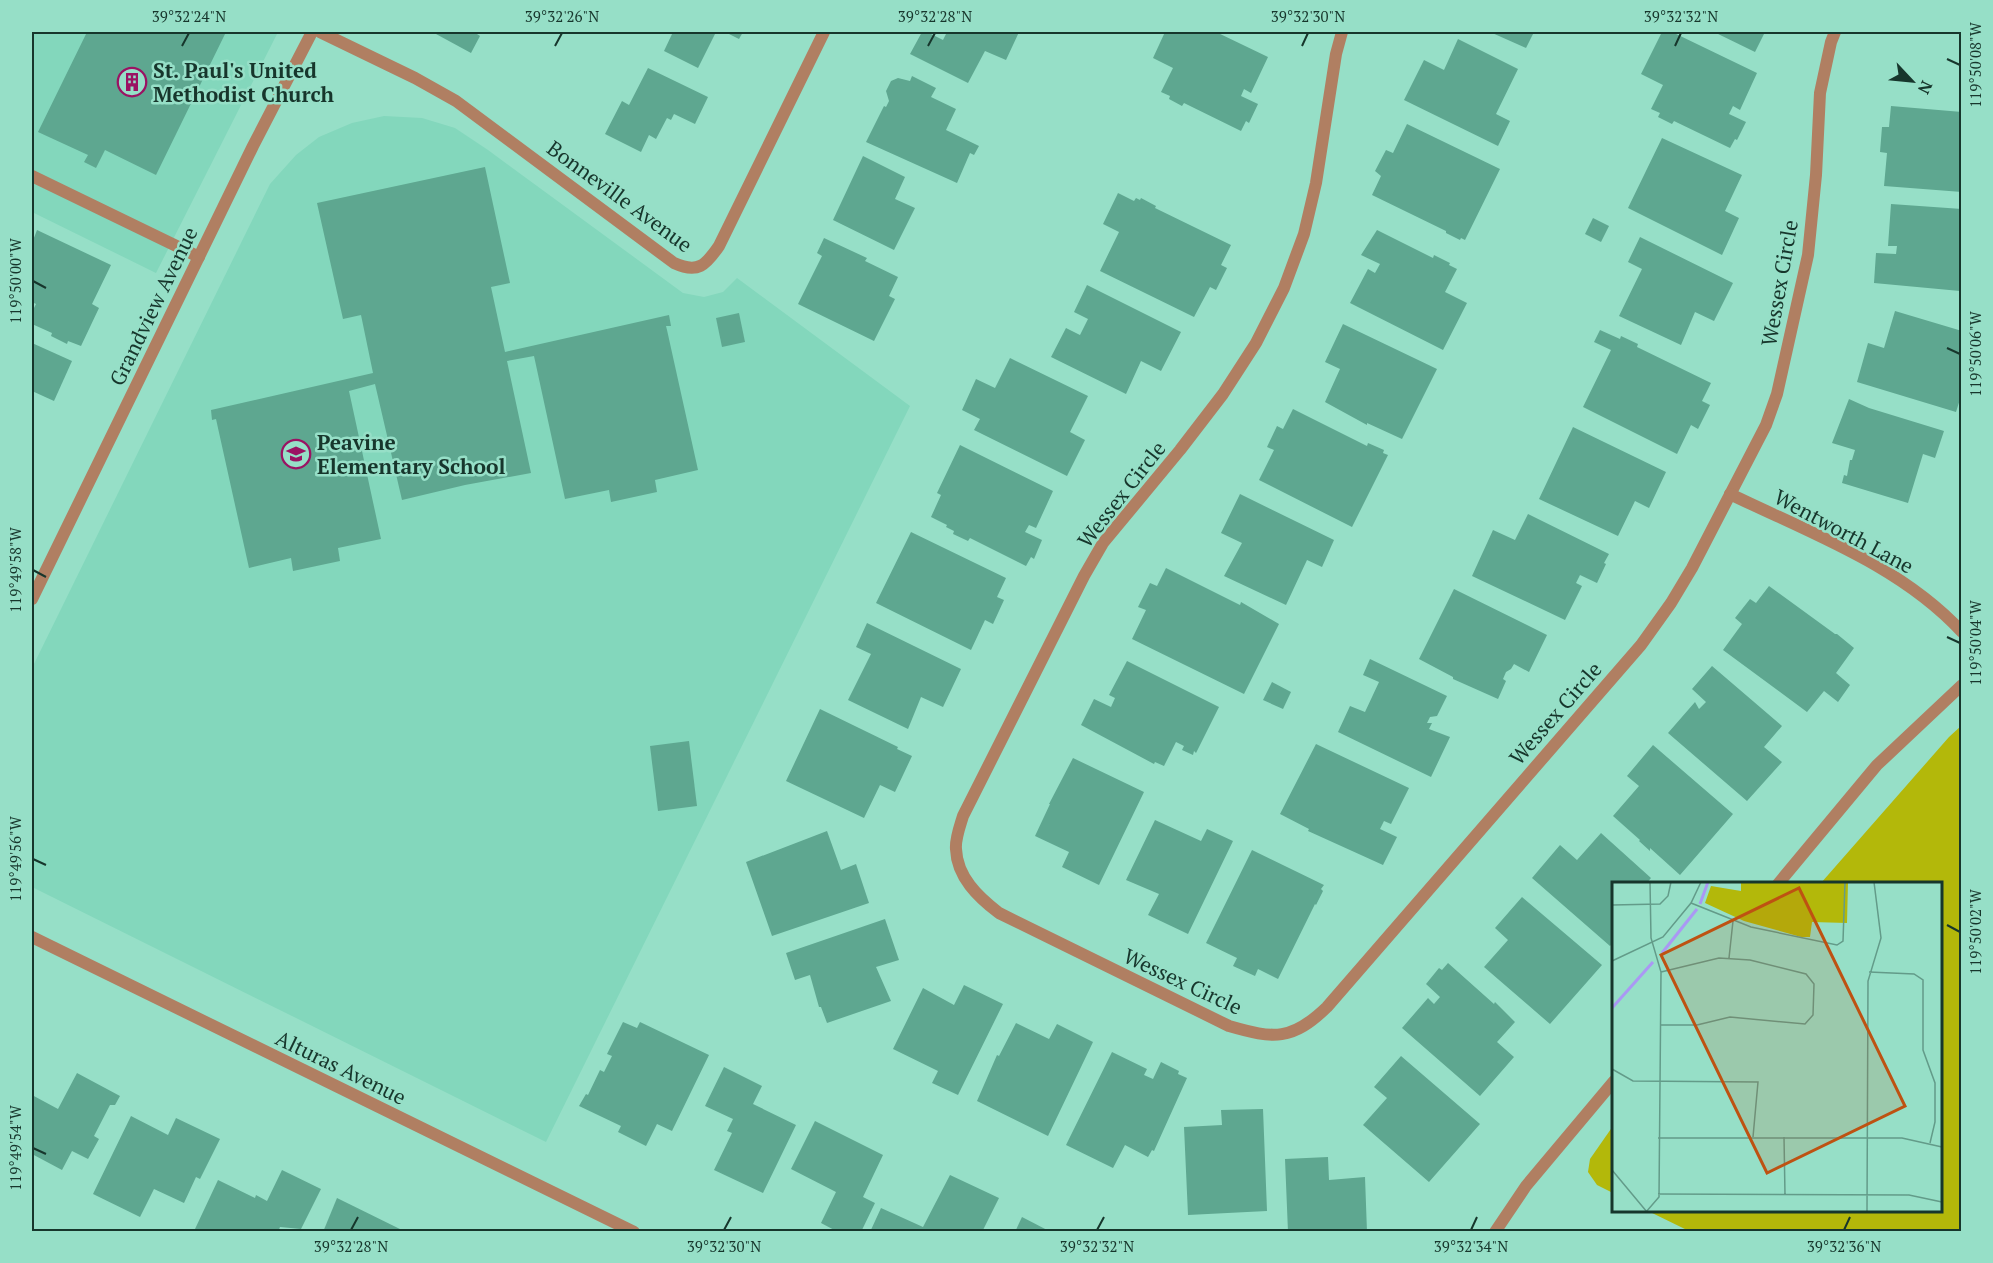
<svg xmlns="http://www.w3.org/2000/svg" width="1993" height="1263" viewBox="0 0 1993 1263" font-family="'PT Serif',serif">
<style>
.built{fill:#83d7bc}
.green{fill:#b3b80a}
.building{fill:#5ea790}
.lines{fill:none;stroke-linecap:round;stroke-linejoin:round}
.service{stroke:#b07f62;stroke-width:12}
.minor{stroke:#b07f62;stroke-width:12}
.ticks{fill:none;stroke:#17362c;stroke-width:2}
.labels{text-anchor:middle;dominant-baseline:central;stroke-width:5;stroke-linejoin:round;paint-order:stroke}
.poi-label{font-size:21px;font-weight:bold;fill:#17362c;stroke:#96dfc7;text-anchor:start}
.street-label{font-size:21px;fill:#17362c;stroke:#96dfc7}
.inset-river{fill:none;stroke:#aa98f4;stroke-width:3}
.inset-road{fill:none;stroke:#639b89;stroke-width:1.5}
.view{fill:#be5212;fill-opacity:0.15;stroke:#be5212;stroke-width:3}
.inset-edge{fill:none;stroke:#17362c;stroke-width:3}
.neatline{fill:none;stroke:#17362c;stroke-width:2}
.ticks-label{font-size:15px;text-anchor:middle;fill:#17362c}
</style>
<rect width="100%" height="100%" fill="#96dfc7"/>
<g class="built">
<polygon points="32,32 278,32 156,273 32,212"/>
<polygon points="384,116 422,118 455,128 488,150 683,293 704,297 723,292 737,278 910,406 546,1142 32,887 32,668 270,184 296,155 319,137 352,123"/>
</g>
<g class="green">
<polygon points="1961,726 1961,1231 1689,1231 1648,1211 1940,1210 1940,884 1821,883 1949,737"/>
<polygon points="1613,1126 1613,1193 1597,1185 1588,1172 1590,1159"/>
</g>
<g class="building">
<polygon points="87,32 226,32 156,175 105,150 96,168 84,162 88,155 38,132"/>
<polygon points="437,32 478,32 477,34 480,36 471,53 436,34"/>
<polygon points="673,32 716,32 698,68 664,51"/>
<polygon points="725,32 743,32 739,39"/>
<polygon points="922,32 927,32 943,40 947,32 950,33 951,32 1019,32 1006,60 985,51 968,83 910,54"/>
<polygon points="1165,32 1216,32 1268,57 1251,93 1244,89 1241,96 1258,104 1249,123 1246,121 1241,131 1184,103 1182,106 1169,99 1170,96 1161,92 1173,68 1153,58"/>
<polygon points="1490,32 1534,32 1526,48"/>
<polygon points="1662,32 1672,32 1757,73 1740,110 1733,106 1729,114 1746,122 1737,140 1735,139 1730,148 1674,121 1672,124 1658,117 1660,113 1651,109 1663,85 1641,74"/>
<polygon points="1714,32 1765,32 1755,52"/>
<polygon points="1458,39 1518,69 1496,114 1510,121 1498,146 1404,100 1424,60 1444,70"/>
<polygon points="648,68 708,97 695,124 674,114 671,120 667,118 656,139 649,135 641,152 605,134 622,101 629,105"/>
<polygon points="912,76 936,88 931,97 956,109 946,130 979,146 974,155 970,153 957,183 866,142 884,106 886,107 889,101 886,91 891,81 898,78 910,81"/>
<polygon points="1891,106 1962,112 1962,192 1884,186 1887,153 1880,152 1882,127 1889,127"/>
<polygon points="1407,124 1500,169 1465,240 1461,238 1460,240 1446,233 1446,231 1372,195 1381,176 1375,171 1386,150 1393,153"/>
<polygon points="1662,138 1742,175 1725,211 1739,218 1722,255 1628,208"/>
<polygon points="863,156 905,177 895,199 915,208 894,250 833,220"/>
<polygon points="485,167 510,283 491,287 505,352 669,315 671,326 666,326 667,330 698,470 655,480 657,492 611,502 609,490 565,499 534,356 507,361 531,473 465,485 402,500 375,384 349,391 381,539 338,548 340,561 293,571 291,558 249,568 216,419 212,420 211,410 373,373 361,315 343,319 317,203"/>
<polygon points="1118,193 1134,201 1136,198 1140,200 1141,198 1156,206 1155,208 1231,245 1221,265 1227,268 1216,290 1210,287 1194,317 1100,271 1119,232 1103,224"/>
<polygon points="1891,204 1962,209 1962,288 1960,291 1874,283 1876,253 1896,254 1897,246 1888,246"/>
<polygon points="1593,218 1609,226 1601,242 1585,234"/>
<polygon points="37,230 111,265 92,304 99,308 81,346 68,341 67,344 51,336 52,333 32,324 32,312 36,304 32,302 32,243"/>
<polygon points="1377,230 1433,258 1434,255 1450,263 1449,265 1457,269 1445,292 1467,303 1443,350 1350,303 1368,269 1375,273 1380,264 1361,255"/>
<polygon points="1640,237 1733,283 1714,321 1695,312 1681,345 1619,316 1642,269 1628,262"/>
<polygon points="824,238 867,258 865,261 898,277 889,296 895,299 874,341 798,304 822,256 817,253"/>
<polygon points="1087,285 1181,332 1161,371 1141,361 1126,394 1051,357 1066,328 1080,335 1088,319 1074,312"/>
<polygon points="1895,311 1962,331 1962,393 1956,412 1857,382 1868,343 1884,348"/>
<polygon points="739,313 745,342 722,347 716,318"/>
<polygon points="1343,324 1437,369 1402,439 1367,423 1367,425 1325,402 1340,369 1325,362"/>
<polygon points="1600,330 1620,339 1621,336 1638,344 1637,347 1711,383 1702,401 1710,405 1698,429 1691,425 1677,454 1583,407 1611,350 1594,342"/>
<polygon points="32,343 72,361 54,401 32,391"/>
<polygon points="1010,358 1088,396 1070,432 1085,440 1067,476 974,430 980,419 962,410 976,379 995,388"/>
<polygon points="1849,399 1869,408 1944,431 1935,458 1923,454 1908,503 1842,483 1844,475 1847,476 1850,460 1852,460 1855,450 1832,443"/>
<polygon points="1293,409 1367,446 1368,443 1384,450 1383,453 1388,455 1352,527 1259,480 1274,450 1267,447 1277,426 1283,429"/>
<polygon points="1573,427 1666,472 1649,508 1635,501 1618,536 1539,499"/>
<polygon points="960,445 1053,491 1036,528 1029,525 1025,532 1042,540 1034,559 1031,557 1026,566 970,538 968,541 953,534 954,531 946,527 947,525 931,517 941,495 937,493"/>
<polygon points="1240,494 1334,540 1322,567 1307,560 1286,605 1224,576 1242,543 1221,533"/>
<polygon points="1528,514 1609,554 1604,563 1606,564 1597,583 1580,575 1576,583 1582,586 1565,620 1472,576 1493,530 1515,540"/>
<polygon points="911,532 1006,578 997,597 1004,600 993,624 985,620 971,650 876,603"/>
<polygon points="1166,568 1240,605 1241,602 1279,624 1244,694 1132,639 1146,610 1138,607 1150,583 1157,586"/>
<polygon points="1769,586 1835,634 1837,634 1854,648 1836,673 1850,685 1838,702 1824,691 1807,712 1723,650 1742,624 1735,618 1750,599 1756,603"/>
<polygon points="1454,589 1547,635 1529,672 1514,664 1511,669 1506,672 1503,679 1506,681 1498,699 1453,679 1453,677 1419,659"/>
<polygon points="867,623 961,669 943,707 921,697 908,729 848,700 871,654 856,647"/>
<polygon points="1370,659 1447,696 1437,716 1430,717 1427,723 1432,723 1429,729 1450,737 1431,777 1338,732 1350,706 1365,712 1379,682 1363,675"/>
<polygon points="1127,661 1219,707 1196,753 1194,751 1193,755 1182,750 1184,746 1176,742 1164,766 1155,762 1154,764 1081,725 1094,699 1111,707 1115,698 1109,695"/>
<polygon points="1712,666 1782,726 1764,747 1782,762 1747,801 1668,733 1695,702 1699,709 1706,702 1692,689"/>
<polygon points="1272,682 1291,692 1283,709 1263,700"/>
<polygon points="820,709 898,747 897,749 912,756 895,792 880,785 864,818 786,781"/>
<polygon points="689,741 697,806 658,811 650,746"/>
<polygon points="1316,744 1409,788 1391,824 1384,821 1380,829 1397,837 1383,865 1308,831 1309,829 1280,814"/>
<polygon points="1653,745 1733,814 1680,875 1650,848 1650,851 1639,841 1640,840 1613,816 1639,786 1627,776"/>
<polygon points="1073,758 1144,792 1099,885 1062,867 1069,852 1035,836 1050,804 1049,804"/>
<polygon points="1155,820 1201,841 1207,829 1233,841 1188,934 1148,915 1159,894 1126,880"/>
<polygon points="827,831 841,870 856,864 869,903 772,936 746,862"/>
<polygon points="1601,833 1651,878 1646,884 1614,884 1614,942 1610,946 1532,878 1560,845 1577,860"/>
<polygon points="1252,850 1324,885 1321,889 1323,891 1316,905 1315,904 1278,979 1258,969 1255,976 1233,966 1237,958 1206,943"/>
<polygon points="1522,897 1602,965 1550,1024 1484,967 1508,940 1495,928"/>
<polygon points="885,919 899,960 876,967 891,1001 827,1023 821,1007 819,1007 810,975 795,980 786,953"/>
<polygon points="1448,963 1494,1004 1495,1002 1515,1022 1497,1042 1514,1057 1480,1096 1402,1028 1428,998 1434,1004 1440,997 1426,984 1439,968 1442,970"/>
<polygon points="964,985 1003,1004 958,1095 932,1083 938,1071 893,1049 923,988 954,1005"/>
<polygon points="623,1022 637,1028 640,1022 709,1055 672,1131 657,1124 646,1146 618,1132 621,1126 579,1106 586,1094 588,1095 600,1070 604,1072 612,1056 607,1054"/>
<polygon points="1016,1023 1049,1039 1057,1024 1093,1042 1048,1136 977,1101 997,1055 999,1056"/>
<polygon points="1112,1052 1147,1069 1144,1075 1153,1079 1161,1062 1179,1071 1178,1074 1187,1078 1154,1151 1152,1150 1148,1157 1125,1145 1113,1168 1066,1145"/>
<polygon points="1401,1056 1480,1124 1429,1182 1363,1125 1387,1098 1374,1087"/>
<polygon points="724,1067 762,1086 753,1104 796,1125 763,1193 714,1170 732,1133 727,1131 733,1119 705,1106"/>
<polygon points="77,1073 120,1096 115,1105 110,1105 94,1136 99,1139 88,1159 72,1151 62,1170 32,1154 32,1095 58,1109"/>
<polygon points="1263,1109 1267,1211 1188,1215 1184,1127 1222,1125 1221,1110"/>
<polygon points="131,1116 168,1135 176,1118 220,1139 200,1179 196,1177 184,1203 154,1189 140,1217 93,1194"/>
<polygon points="815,1121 883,1155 863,1197 875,1203 861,1232 838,1232 821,1223 836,1192 791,1169"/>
<polygon points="1328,1157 1329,1180 1365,1177 1367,1232 1288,1232 1285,1159"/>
<polygon points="282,1170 321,1189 301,1229 280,1227 278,1232 200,1232 195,1229 218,1180 255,1198 256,1195 267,1201"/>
<polygon points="950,1175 999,1198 982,1232 870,1232 881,1208 923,1227"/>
<polygon points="337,1198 406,1232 323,1232"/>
<polygon points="1022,1217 1051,1232 1015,1232"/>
</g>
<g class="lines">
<g class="service">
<polyline points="32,176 199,257"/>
<polyline points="1778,884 1877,765 1962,685"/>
<polyline points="1495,1232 1526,1186 1614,1081"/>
</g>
<g class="minor">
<path d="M320,32L415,78L456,101L674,263C698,274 706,265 719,246L824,32"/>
<path d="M1342,32L1336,54L1316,183L1304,234L1284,288L1256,343L1223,394L1180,450L1103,543L1084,576L963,816C960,826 955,839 956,849C957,877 978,897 999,913L1229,1026C1274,1039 1292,1041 1327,1007L1641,645L1671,603L1692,568L1766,425L1777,394L1808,255L1816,175L1820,93L1831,42L1835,32"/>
<path d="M1730,494C1810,533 1900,565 1962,632"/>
<polyline points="32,599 253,146 312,32"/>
<polyline points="32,937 634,1232"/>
</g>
</g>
<path class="ticks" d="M182,46L189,33M555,46L562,33M928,46L935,33M1302,46L1308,33M1675,46L1681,33M1947,59L1960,65M33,281L46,288M1947,348L1960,354M33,570L46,577M1947,637L1960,643M33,859L46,865M1947,925L1960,932M33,1148L46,1154M351,1230L358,1217M724,1230L731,1217M1097,1230L1104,1217M1471,1230L1477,1217M1844,1230L1850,1217"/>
<defs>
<g id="building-ring" transform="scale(1.5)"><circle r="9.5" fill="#96dfc7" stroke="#9b1263" stroke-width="1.5"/><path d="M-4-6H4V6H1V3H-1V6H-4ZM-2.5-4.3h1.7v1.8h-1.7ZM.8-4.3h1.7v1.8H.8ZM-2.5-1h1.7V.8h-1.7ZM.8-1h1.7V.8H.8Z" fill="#9b1263"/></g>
<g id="school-ring" transform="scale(1.5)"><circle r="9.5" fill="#96dfc7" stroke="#9b1263" stroke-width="1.5"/><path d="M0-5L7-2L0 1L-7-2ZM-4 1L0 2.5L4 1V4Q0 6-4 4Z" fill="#9b1263"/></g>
</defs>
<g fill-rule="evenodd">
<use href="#building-ring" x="132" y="82"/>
<use href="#school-ring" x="296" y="454"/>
</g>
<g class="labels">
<g class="poi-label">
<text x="153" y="70">St. Paul's United<tspan x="153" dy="24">Methodist Church</tspan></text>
<text x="317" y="442">Peavine<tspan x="317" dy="24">Elementary School</tspan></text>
</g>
<g class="street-label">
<text transform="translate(620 196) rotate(36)">Bonneville Avenue</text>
<text transform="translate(1779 283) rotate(-80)">Wessex Circle</text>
<text transform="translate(153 306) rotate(-64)">Grandview Avenue</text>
<text transform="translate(1121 494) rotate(-52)">Wessex Circle</text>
<text transform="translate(1844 531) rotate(28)">Wentworth Lane</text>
<text transform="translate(1555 713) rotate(-49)">Wessex Circle</text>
<text transform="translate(1183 981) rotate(25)">Wessex Circle</text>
<text transform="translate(341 1067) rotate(26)">Alturas Avenue</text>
</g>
</g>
<g transform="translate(1612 882)">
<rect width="330" height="330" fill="#96dfc7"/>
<path d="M129,0H236L235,41L200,40L198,55H189L132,39L93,21L99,4L129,9Z" fill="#b3b80a"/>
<path class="inset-river" d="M88,22L96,0M50,71L85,27M0,126L41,80"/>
<path class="inset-road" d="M79,21L139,45L225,63L231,59L233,0M0,23L48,22L56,14L59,0M117,76L121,39M0,79L51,55L79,21L89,0M257,90L302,92L311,98V168L323,201V240L318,261M48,143H85L118,135L193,142L201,133L202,102L194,92L138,78L107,76L49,90M0,187L21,199L146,200L141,255M172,255L173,313M46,256H290L330,265M0,288L35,330M46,312L297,313L330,320M34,330L47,315L49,90L39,56L38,0M255,330L256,99L269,56L262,0"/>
<path class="view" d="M187,6L293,224L155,291L49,73Z"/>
<rect width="330" height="330" class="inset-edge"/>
</g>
<rect width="1993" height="1263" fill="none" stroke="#96dfc7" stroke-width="66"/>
<g transform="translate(1912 81) rotate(116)" stroke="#96dfc7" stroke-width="4.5" paint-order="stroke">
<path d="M0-4.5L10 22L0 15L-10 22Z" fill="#17362c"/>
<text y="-9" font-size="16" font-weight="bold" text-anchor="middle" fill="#17362c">N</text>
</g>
<rect x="33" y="33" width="1927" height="1197" class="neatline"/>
<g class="ticks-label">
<text x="189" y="22">39°32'24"N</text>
<text x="562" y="22">39°32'26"N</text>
<text x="935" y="22">39°32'28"N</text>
<text x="1308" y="22">39°32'30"N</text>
<text x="1681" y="22">39°32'32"N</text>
<text transform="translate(1976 65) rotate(-90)" y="5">119°50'08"W</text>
<text transform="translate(16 281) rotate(-90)" y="5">119°50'00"W</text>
<text transform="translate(1976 354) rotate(-90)" y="5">119°50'06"W</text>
<text transform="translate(16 570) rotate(-90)" y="5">119°49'58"W</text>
<text transform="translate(1976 643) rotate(-90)" y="5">119°50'04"W</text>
<text transform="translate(16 859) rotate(-90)" y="5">119°49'56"W</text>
<text transform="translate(1976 932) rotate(-90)" y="5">119°50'02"W</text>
<text transform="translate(16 1148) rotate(-90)" y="5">119°49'54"W</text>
<text x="351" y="1252">39°32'28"N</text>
<text x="724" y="1252">39°32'30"N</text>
<text x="1097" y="1252">39°32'32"N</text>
<text x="1471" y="1252">39°32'34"N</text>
<text x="1844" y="1252">39°32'36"N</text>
</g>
</svg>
